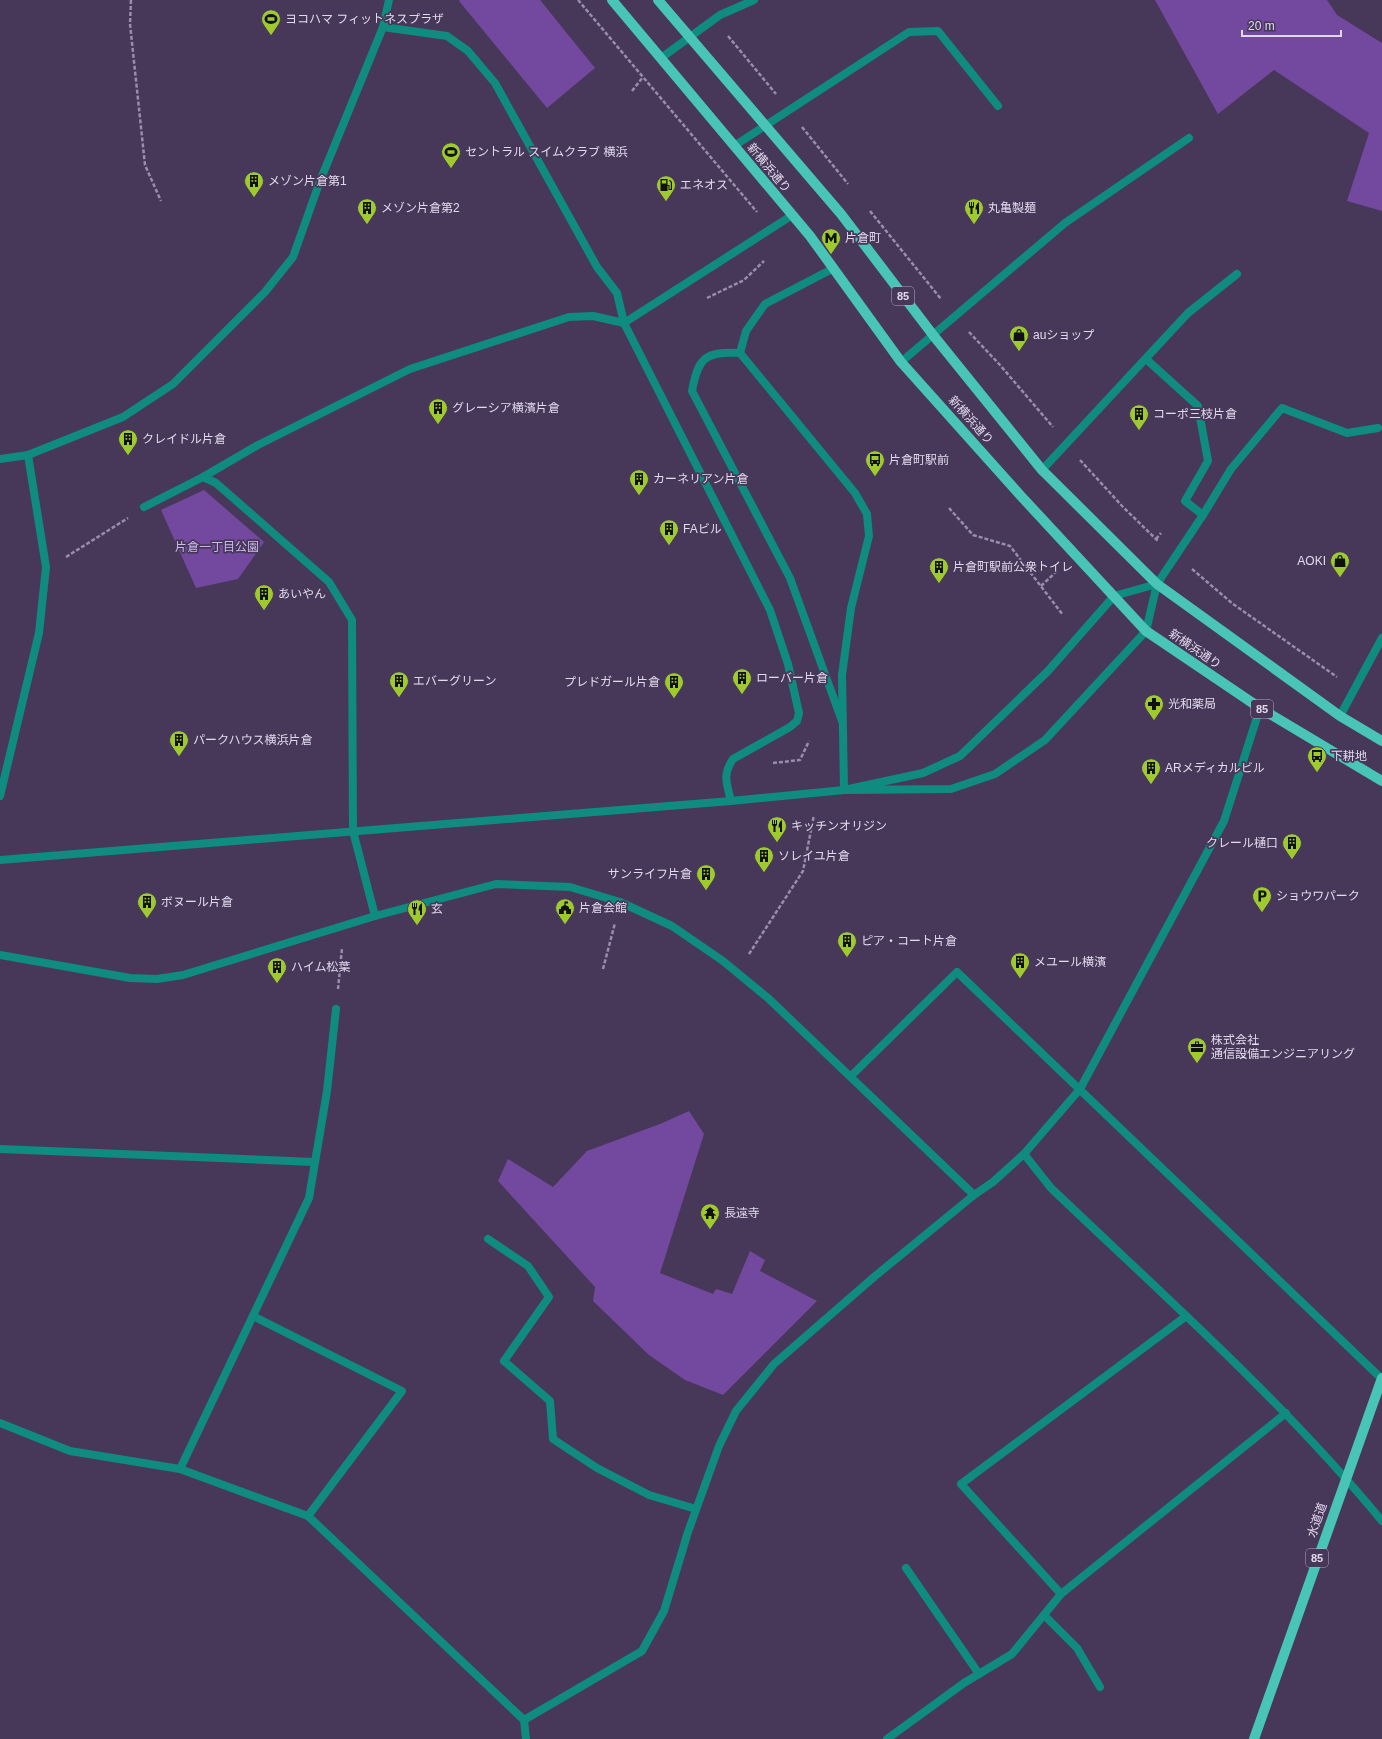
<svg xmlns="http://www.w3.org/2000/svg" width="1382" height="1739" viewBox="0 0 1382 1739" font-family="Arial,'Noto Sans JP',sans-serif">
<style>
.green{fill:#73489f}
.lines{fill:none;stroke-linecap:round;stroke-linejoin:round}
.path{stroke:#998da9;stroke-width:2.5;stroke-dasharray:4 2;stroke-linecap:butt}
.service{stroke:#0f8b7f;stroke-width:8}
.minor{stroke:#0f8b7f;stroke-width:8}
.tertiary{stroke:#0f8b7f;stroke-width:8}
.primary{stroke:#48c5b7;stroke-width:10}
.labels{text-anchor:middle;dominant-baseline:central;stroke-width:3.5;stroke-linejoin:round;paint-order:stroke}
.shield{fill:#47385a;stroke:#b3a8c1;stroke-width:1}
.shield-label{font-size:11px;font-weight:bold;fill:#e1d8ed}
.poi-label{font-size:12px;fill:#e1d8ed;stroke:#47385a;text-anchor:start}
.street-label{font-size:12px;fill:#e1d8ed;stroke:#47385a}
.park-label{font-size:12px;fill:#ceb8ec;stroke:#47385a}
</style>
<rect width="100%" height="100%" fill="#47385a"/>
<g class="green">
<polygon points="460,0 540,0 595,68 547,108 459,1"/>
<polygon points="1155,0 1327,0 1337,15 1382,43 1382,211 1347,201 1369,133 1274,70 1218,114"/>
<polygon points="204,490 264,542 238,579 196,588 161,510"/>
<polygon points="689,1111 704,1134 660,1273 713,1294 716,1289 732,1294 750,1251 765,1260 760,1271 817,1301 723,1395 685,1380 649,1355 593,1301 595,1287 498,1181 508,1159 553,1187 587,1151 660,1124"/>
</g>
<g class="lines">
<g class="path">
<polyline points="131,0 130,24 145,165 161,201"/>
<polyline points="578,0 757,212"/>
<polyline points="728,36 776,94"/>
<polyline points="632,91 643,77"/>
<polyline points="802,127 848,184"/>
<polyline points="870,211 941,299"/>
<polyline points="707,298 744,280 764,261"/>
<polyline points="969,332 1000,365 1053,427"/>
<polyline points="1080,460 1123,507 1159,542"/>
<polyline points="949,508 973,535 1010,546 1063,615"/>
<polyline points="1156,539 1161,533"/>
<polyline points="66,557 128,518"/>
<polyline points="1192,569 1233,604 1337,677"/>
<polyline points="1041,586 1057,571"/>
<polyline points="773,763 800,760 809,741"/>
<polyline points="749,954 803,871 814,815"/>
<polyline points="603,969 615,923"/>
<polyline points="338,989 342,948"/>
</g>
<g class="service">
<polyline points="661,58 720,15 754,0"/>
<polyline points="734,146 909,32 938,31 998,106"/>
<polyline points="740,353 746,331 765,304 834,268"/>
<polyline points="901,362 1065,223 1189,138"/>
<path d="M842,721L790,578L692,391C698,358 705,351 740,353L855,493L867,514L869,536L851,608L842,675L844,790"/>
<polyline points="488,1239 528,1266 549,1297 504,1361"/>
<polyline points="1044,1615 1077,1648 1100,1687"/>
</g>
<g class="minor">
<path d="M383,27L447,36L468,51L495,83L597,267L617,293L624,323L770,610L788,664L799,713L797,721L790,727L733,759C722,775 727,784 731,801"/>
<polyline points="1146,359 1198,406 1208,461 1185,501 1203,515"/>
<polyline points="0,459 28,455"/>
<polyline points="1042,470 1188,313 1237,274"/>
<polyline points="203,477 258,445 410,369 569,317 593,316 624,323 791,216"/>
<polyline points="144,507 203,477 216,483 329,582 352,620 353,831 375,916"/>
<polyline points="1157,584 1203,515 1231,469 1282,408 1347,433 1378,428"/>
<polyline points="1340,716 1382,638"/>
<polyline points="0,796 39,633 46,567 28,455 123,417 173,384 265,292 293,257 320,181 383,27 389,0"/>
<polyline points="0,955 130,978 157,979 183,975 375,916 496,884 570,887 620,902 672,926 723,961 768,998 974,1195"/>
<polyline points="851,1076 957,972 1382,1379"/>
<polyline points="0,1149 314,1162"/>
<path d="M1024,1154L1051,1188C1164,1296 1282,1400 1382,1521"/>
<polyline points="253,1316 402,1391 308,1516"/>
<polyline points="504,1361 550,1401 553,1439 597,1468 649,1495 696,1509"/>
<polyline points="0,1423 70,1451 180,1469 308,1516 524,1720 526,1739"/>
<polyline points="180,1469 309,1198 327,1091 336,1009"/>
<polyline points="906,1568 979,1674"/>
<polyline points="1061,1594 961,1484 1185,1317"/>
<polyline points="524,1720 642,1651 664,1611 688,1532 719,1446 736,1411 774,1364 874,1277 974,1195 993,1182 1024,1154 1080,1089 1224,821 1260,708"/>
<polyline points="887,1739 964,1683 1012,1654 1061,1594 1286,1413"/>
</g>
<polyline class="tertiary" points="0,860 731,801 844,790 951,789 995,774 1045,740 1146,631 1157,584 1114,596 1048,671 960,756 923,773 844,790"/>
<g class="primary">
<polyline points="612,0 810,236 901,362 1020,495 1146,631 1260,708 1382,781"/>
<polyline points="658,0 841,214 933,335 1042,470 1157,584 1340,716 1382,741"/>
<polyline points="1254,1739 1382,1378"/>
</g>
</g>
<defs>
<g id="stadium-pin" transform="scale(1)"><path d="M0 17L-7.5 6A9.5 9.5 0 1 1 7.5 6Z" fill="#9fca2d" stroke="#47385a"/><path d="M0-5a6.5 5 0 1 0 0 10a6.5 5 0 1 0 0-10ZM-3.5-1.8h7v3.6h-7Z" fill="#111"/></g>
<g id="building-pin" transform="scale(1)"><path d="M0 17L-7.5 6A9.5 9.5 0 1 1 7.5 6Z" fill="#9fca2d" stroke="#47385a"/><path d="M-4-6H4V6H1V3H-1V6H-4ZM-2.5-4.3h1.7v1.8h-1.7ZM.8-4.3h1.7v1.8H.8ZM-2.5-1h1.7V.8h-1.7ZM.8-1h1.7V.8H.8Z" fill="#111"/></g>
<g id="fuel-pin" transform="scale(1)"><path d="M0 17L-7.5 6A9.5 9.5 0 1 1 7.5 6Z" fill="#9fca2d" stroke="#47385a"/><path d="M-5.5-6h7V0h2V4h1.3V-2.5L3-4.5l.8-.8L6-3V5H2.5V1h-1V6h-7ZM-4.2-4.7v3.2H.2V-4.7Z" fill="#111"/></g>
<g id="restaurant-pin" transform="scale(1)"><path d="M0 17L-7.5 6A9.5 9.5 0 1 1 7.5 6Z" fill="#9fca2d" stroke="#47385a"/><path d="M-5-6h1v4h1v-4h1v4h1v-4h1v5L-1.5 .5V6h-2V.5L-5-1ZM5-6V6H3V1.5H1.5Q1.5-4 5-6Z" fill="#111"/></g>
<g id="metro-pin" transform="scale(1)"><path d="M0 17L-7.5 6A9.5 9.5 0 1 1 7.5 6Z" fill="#9fca2d" stroke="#47385a"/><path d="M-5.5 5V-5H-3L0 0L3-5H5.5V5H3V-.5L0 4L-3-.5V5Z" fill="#111"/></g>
<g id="shop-pin" transform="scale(1)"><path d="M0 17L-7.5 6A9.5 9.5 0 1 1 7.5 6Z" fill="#9fca2d" stroke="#47385a"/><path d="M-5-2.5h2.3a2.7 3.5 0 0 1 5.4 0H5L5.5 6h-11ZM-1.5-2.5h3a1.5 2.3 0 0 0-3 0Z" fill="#111"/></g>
<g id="bus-pin" transform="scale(1)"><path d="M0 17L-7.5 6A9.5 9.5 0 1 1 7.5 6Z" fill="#9fca2d" stroke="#47385a"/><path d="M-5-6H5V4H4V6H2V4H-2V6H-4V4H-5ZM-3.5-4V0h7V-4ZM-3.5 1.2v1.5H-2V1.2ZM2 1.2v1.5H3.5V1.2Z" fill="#111"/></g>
<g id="pharmacy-pin" transform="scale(1)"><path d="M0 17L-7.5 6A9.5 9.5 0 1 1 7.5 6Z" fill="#9fca2d" stroke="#47385a"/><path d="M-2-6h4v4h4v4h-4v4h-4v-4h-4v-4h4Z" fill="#111"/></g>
<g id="parking-pin" transform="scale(1)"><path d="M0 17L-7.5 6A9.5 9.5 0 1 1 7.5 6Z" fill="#9fca2d" stroke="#47385a"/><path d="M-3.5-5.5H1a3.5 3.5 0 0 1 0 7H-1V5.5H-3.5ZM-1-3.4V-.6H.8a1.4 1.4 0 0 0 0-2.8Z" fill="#111"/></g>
<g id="civic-pin" transform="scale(1)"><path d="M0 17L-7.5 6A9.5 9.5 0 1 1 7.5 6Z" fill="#9fca2d" stroke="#47385a"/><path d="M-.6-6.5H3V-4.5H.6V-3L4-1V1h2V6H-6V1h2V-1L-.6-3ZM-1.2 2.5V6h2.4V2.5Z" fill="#111"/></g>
<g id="office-pin" transform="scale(1)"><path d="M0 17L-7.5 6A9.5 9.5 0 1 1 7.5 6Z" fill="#9fca2d" stroke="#47385a"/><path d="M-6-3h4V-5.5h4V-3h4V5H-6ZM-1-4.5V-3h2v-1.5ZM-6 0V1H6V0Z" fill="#111"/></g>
<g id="temple-pin" transform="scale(1)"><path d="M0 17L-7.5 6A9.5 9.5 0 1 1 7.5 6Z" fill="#9fca2d" stroke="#47385a"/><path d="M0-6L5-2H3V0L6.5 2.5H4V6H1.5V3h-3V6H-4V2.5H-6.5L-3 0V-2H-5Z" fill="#111"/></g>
</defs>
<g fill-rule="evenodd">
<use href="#stadium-pin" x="271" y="19"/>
<use href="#stadium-pin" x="451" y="152"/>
<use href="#building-pin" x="254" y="181"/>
<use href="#fuel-pin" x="666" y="185"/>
<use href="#building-pin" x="367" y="208"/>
<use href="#restaurant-pin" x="974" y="208"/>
<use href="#metro-pin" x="831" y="238"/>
<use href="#shop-pin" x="1019" y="335"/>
<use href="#building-pin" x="438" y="408"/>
<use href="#building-pin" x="1139" y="414"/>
<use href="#building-pin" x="128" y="439"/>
<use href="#bus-pin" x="875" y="460"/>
<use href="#building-pin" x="639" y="479"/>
<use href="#building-pin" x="669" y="529"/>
<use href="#shop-pin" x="1340" y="561"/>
<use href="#building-pin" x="939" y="567"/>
<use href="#building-pin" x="264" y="594"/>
<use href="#building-pin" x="742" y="678"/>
<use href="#building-pin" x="399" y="681"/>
<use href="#building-pin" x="674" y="682"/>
<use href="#pharmacy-pin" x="1154" y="704"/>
<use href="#building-pin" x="179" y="740"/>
<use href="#bus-pin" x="1317" y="756"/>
<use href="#building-pin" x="1151" y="768"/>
<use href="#restaurant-pin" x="777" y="826"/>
<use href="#building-pin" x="1292" y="843"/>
<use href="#building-pin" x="764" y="856"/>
<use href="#building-pin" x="706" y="874"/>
<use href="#parking-pin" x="1262" y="896"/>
<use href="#building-pin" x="147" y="902"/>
<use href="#civic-pin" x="565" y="908"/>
<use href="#restaurant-pin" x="417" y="909"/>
<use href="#building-pin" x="847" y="941"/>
<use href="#building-pin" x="1020" y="962"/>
<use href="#building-pin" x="277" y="967"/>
<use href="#office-pin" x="1197" y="1047"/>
<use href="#temple-pin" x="710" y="1213"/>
</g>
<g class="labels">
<g class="shield">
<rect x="892" y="287" width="22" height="18" rx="3"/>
<rect x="1251" y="700" width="22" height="18" rx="3"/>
<rect x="1306" y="1549" width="22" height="18" rx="3"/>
</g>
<g class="shield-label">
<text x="903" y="296">85</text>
<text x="1262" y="709">85</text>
<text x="1317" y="1558">85</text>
</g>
<g class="poi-label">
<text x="285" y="19">ヨコハマ フィットネスプラザ</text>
<text x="465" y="152">セントラル スイムクラブ 横浜</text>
<text x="268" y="181">メゾン片倉第1</text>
<text x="680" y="185">エネオス</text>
<text x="381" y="208">メゾン片倉第2</text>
<text x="988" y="208">丸亀製麺</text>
<text x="845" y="238">片倉町</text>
<text x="1033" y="335">auショップ</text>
<text x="452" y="408">グレーシア横濱片倉</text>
<text x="1153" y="414">コーポ三枝片倉</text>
<text x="142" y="439">クレイドル片倉</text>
<text x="889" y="460">片倉町駅前</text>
<text x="653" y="479">カーネリアン片倉</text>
<text x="683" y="529">FAビル</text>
<text x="1326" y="561" text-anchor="end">AOKI</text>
<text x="953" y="567">片倉町駅前公衆トイレ</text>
<text x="278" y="594">あいやん</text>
<text x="756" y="678">ローバー片倉</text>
<text x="413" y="681">エバーグリーン</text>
<text x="660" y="682" text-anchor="end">プレドガール片倉</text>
<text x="1168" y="704">光和薬局</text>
<text x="193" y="740">パークハウス横浜片倉</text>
<text x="1331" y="756">下耕地</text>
<text x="1165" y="768">ARメディカルビル</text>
<text x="791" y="826">キッチンオリジン</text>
<text x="1278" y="843" text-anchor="end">クレール樋口</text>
<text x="778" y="856">ソレイユ片倉</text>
<text x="692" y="874" text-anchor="end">サンライフ片倉</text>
<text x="1276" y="896">ショウワパーク</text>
<text x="161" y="902">ボヌール片倉</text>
<text x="579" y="908">片倉会館</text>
<text x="431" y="909">玄</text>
<text x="861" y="941">ピア・コート片倉</text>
<text x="1034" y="962">メユール横濱</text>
<text x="291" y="967">ハイム松葉</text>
<text x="1211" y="1040">株式会社<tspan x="1211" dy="14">通信設備エンジニアリング</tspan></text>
<text x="724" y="1213">長遠寺</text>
</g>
<g class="street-label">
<text transform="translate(769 168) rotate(50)">新横浜通り</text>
<text transform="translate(971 420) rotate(48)">新横浜通り</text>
<text transform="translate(1195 649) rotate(34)">新横浜通り</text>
<text transform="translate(1317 1520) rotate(-71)">水道道</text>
</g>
<g class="park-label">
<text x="217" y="547">片倉一丁目公園</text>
</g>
</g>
<path d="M1242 30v6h99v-6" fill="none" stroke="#e1d8ed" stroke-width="2"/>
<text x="1248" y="30" font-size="12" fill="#e1d8ed" stroke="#47385a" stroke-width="3" paint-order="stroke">20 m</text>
</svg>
